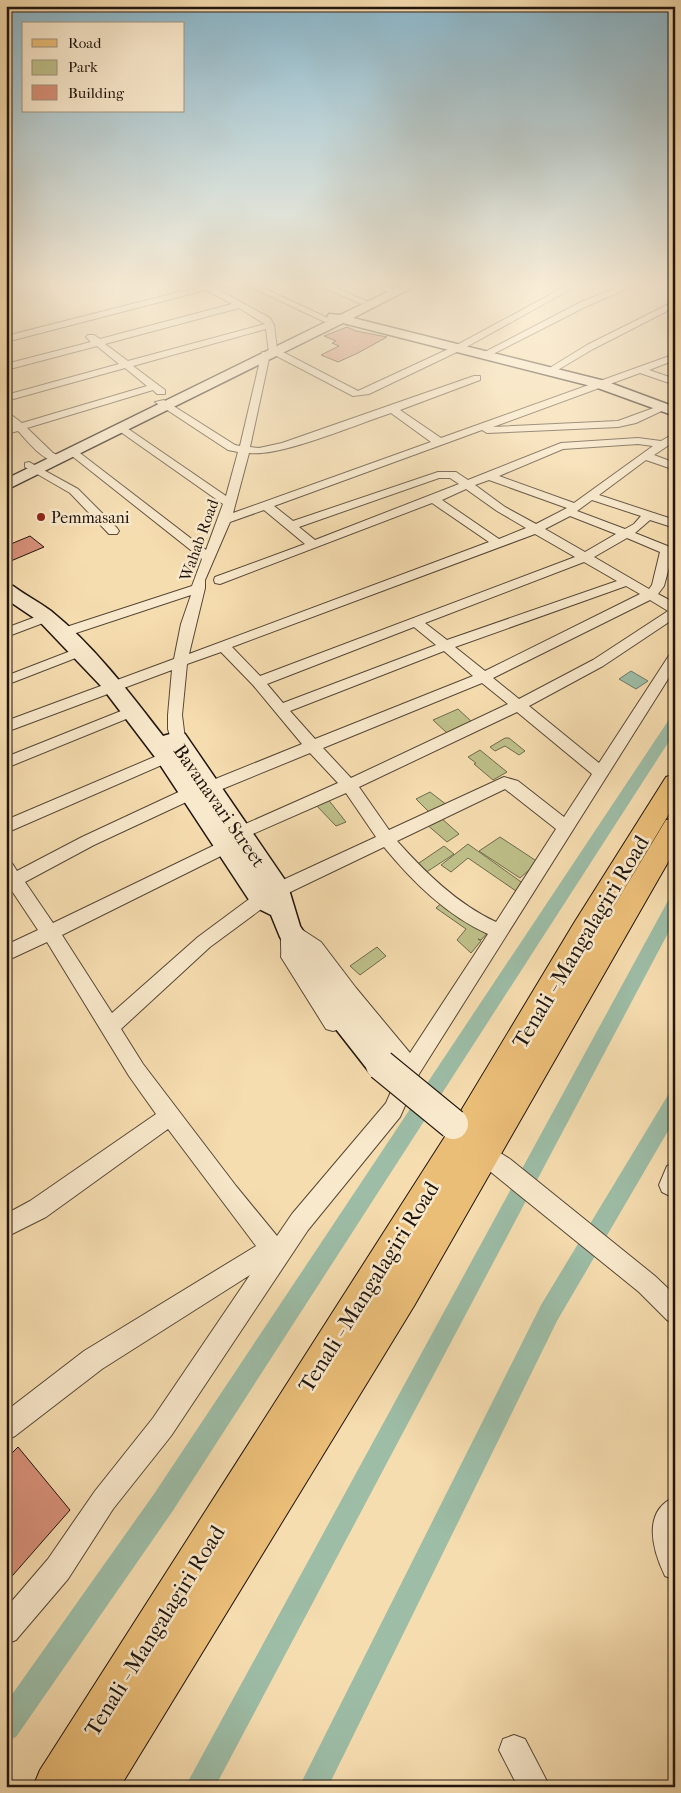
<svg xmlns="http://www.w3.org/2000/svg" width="681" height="1793" viewBox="0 0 681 1793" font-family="'IM FELL French Canon',serif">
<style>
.green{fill:#bec08a;stroke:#6f6a4c}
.water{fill:#9dbda7;stroke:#6b7a6a}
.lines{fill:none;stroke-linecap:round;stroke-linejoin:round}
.canal{fill:#9dbda7;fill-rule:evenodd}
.building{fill:#d79079;stroke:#20150e}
.street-casing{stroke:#564736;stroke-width:2}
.secondary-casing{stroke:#20150e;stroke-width:3}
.primary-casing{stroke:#20150e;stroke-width:2}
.street{fill:#f9e9cc;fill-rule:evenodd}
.secondary{fill:#f9e9cc;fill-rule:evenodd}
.primary{fill:#ebbe78;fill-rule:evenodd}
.secondary-bridge-casing{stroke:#20150e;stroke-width:32;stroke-linecap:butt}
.secondary-bridge{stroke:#f9e9cc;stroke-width:30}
.poi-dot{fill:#8f2418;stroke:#f9e9cc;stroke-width:2}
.labels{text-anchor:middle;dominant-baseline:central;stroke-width:5;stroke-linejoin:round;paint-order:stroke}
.far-poi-label{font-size:16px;fill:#20150e;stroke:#f9e9cc;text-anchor:start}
.far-street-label{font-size:16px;fill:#20150e;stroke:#f9e9cc}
.street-label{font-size:19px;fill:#20150e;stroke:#f9e9cc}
.near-street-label{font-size:22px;fill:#20150e;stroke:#f9e9cc}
</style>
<rect width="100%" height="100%" fill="#f6ddb0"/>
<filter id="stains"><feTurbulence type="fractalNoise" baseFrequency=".004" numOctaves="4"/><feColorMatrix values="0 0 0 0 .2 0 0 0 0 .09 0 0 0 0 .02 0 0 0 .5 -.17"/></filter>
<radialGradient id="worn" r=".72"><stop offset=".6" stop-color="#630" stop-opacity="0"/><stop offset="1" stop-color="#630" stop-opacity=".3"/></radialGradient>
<g class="green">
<polygon points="458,709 472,722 447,733 433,720"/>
<polygon points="505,738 509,738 525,751 519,755 505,746 495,751 490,747"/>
<polygon points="480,750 507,772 493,780 474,764 476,763 468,757"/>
<polygon points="430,792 447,805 432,815 416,799"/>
<polygon points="327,798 346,822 336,826 315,804"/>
<polygon points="440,817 459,834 447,842 425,823"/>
<polygon points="500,837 538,862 520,878 479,851"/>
<polygon points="468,844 524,884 516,891 468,858 451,872 441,865"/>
<polygon points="444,846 454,854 425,873 416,865"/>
<polygon points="445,900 490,930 481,940 478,939 481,941 471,953 457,940 466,929 436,908"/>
<polygon points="377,947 386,956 360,975 350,966"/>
</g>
<polygon class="water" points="631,671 648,681 636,689 619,679"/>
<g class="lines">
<g class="canal">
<polygon points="675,717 675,732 172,1512 16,1737 6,1741 6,1703 154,1494 670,718"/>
<polygon points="675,898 675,920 215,1787 185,1787 669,899"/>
<polygon points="675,1092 675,1119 557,1321 328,1787 299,1787 541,1305 668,1095"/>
</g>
</g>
<g class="building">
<polygon points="347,327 356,331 387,337 358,353 338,362 321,355 339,346 332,343 336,341 324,336"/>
<polygon points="30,536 44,547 6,563 6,546"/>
<polygon points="18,1447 70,1510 6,1583 6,1459"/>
</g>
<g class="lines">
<g class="street-casing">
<g id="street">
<path d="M207,285H221L215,288L270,318L274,325L277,349L358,391L455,346L568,285H578L461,350L369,394L353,396L269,352L266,329L133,366L165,390V394H157L153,390L27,428L53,453L61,457V461C45,465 28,441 18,431L6,434V428L12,426L6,420V411L22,423L147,386L125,368L6,401V395L119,364L97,346L6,370V364L91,342L86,337L88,335H94L100,339L232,304L206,290L6,342V336ZM239,308L265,324L128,361L105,344Z"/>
<polygon points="246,285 257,285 332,320 325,322"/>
<polygon points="318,285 330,285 368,302 361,304"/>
<polygon points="373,285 385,285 394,290 390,293"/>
<polygon points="624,285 636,285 587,306 487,357 479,355 581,302"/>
<polygon points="675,301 675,307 593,349 551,374 543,372 587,345"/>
<path d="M262,352L270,354L250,447L259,448L282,443L474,376H480V380L400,410L441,438L675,354V360L649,370L675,379V385L640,373L493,427L618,421L659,406L668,408L636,423L618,427L487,433L482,430L274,506L293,521L438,472H456L468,480L561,443L638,438L661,441L675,433V441L654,455L675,463V470L646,460L599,495L675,520V528L650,520L635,533L675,549V557L672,556L664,586L658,594L675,603V618L603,666L529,706L599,763L670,654L675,653V668L419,1074L400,1117L308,1230L171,1436L113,1509L68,1579L16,1640L6,1644V1608L48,1559L95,1491L153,1418L250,1275L102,1369L15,1436L6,1440V1411L84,1351L256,1246L168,1129L46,1217L6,1237V1214L30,1201L156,1114L129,1076L47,942L6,961V945L38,930L6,882V862L12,863L17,871L82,837L185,789H197L199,793L197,797L94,845L25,882L53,923L221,842L227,840L233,842L235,846L233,850L62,935L112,1013L198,937L256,894L262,892L268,894L271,899L268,904L210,947L121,1029L143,1064L236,1186L277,1236L292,1214L386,1103L400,1071C381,1048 362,1025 344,1001C330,983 320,960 301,947L299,956L343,1023L340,1029L333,1031L326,1029L281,957C282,947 279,932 283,925L289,923L295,925L321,942L356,988L410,1053L488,934C446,915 413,882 384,847L284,895L278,897L272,895L269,890L272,885L376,837L346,793L246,837L240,839L234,837L232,833L234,829L338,783L310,753L215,792H203L201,788L203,784L302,744L253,685L221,652L187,664L182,715L185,739L182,743H172L168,729V715L172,670L6,732V721L174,659L181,624L191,595L67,636L62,637L55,633L57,630L192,586L202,559L67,452L68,450H76L206,550L223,504L115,428L120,425L124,426L226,496L238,452L228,450L155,402L164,400L235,445L240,446ZM391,413L431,442L233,513L249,453C281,457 357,424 391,413ZM638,444L653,446L574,503L499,476L563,449ZM439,478H450L459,484L315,540L299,527ZM489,480L567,508L536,524L505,507L475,485ZM466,489L497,511L526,528L499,539L442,500ZM592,500L641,516L634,524L625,529L577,511ZM432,503L489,542L189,654L205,588V580L230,522L264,510L305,544L215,577L214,580L215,583L220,584ZM570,516L616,534L585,552L545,529ZM535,534L575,557L260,676L232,647ZM627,538L660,552L652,585L649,589L594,557ZM584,562L617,581L447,640L425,623ZM626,586L640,594L485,671L455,647ZM650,600L668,611L593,660L519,699L493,678ZM414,627L436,645L283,703L267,684ZM444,651L473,676L315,739L290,711ZM482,683L508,704L351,778L323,748ZM517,712L592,774L564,817L518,781L504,777L389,830L359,787ZM505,789L556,829L496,922C457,904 425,872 397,841Z"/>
<polygon points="29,462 78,489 117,528 119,531 117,534 109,534 70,493 25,467 25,463"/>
<polygon points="46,613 53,617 51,620 6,637 6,628"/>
<polygon points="81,647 86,648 88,651 86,654 6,685 6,676"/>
<polygon points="131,707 138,712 136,715 6,768 6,757"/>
<polygon points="166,752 171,753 174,757 171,761 6,833 6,820"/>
<polygon points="484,1143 510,1159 655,1276 675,1295 675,1324 667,1320 639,1292 476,1160 473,1153 476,1146"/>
<polygon points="675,1163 675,1194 670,1196 662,1192 659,1185 667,1166"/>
<path d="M675,1497V1580L665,1576C653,1551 641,1511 675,1497Z"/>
<polygon points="514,1735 525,1739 550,1787 518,1787 499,1750 503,1739"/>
</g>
</g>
<g class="secondary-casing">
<g id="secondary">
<polygon points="402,285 417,285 353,318 605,381 675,407 675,416 595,387 343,323 6,490 6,479 330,320 327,317 329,314 340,315"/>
<path d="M6,585L13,586C25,595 39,602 51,611C94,646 129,692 163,736L177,732L185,734L287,883L300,926L355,1012L391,1056L395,1065L391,1074L381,1078L371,1074L335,1028L280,937L271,915L253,906L155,757L101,686L40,622L6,599Z"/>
</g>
</g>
<g class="primary-casing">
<polygon id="primary" points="675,774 675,804 593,941 666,820 675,818 675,850 414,1306 120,1787 33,1787 40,1770 453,1124 574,923 666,777"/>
</g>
<use href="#street" class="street"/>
<use href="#secondary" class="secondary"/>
<use href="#primary" class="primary"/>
<g class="secondary-bridge-casing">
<polyline id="secondary-bridge" points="381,1065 453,1124"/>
</g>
<use href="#secondary-bridge" class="secondary-bridge"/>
</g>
<linearGradient id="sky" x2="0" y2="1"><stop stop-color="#8ab8ce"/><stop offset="0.53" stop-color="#fbf0db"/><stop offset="1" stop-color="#fbf0db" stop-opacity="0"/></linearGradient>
<rect width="681" height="536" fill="url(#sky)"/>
<circle class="poi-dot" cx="41" cy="517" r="5"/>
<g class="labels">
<g class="far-poi-label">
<text x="51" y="517">Pemmasani</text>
</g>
<g class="far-street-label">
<text transform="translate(199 540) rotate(-70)">Wahab Road</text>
</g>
<g class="street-label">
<text transform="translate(219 806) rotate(55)">Bavanavari Street</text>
</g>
<g class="near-street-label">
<text transform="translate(581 942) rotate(-59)">Tenali - Mangalagiri Road</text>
<text transform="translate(369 1287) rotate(-58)">Tenali - Mangalagiri Road</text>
<text transform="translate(155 1631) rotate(-58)">Tenali - Mangalagiri Road</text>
</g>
</g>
<rect width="681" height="1793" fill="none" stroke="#f6ddb0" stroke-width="25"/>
<rect x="8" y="8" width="666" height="1778" fill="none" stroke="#20150e" stroke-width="2.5"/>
<rect x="12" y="12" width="656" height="1768" fill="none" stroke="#20150e"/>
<rect x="22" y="22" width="162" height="90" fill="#f9e9cc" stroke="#a29480"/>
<rect x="32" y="39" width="25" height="8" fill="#ebbe78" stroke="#a29480"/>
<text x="68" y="48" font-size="15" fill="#20150e">Road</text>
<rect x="32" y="60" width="25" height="15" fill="#bec08a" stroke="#a29480"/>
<text x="68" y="72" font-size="15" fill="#20150e">Park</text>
<rect x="32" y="85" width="25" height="15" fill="#d79079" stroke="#a29480"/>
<text x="68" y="98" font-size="15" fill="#20150e">Building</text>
<rect width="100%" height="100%" filter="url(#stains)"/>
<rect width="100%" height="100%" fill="url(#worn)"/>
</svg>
